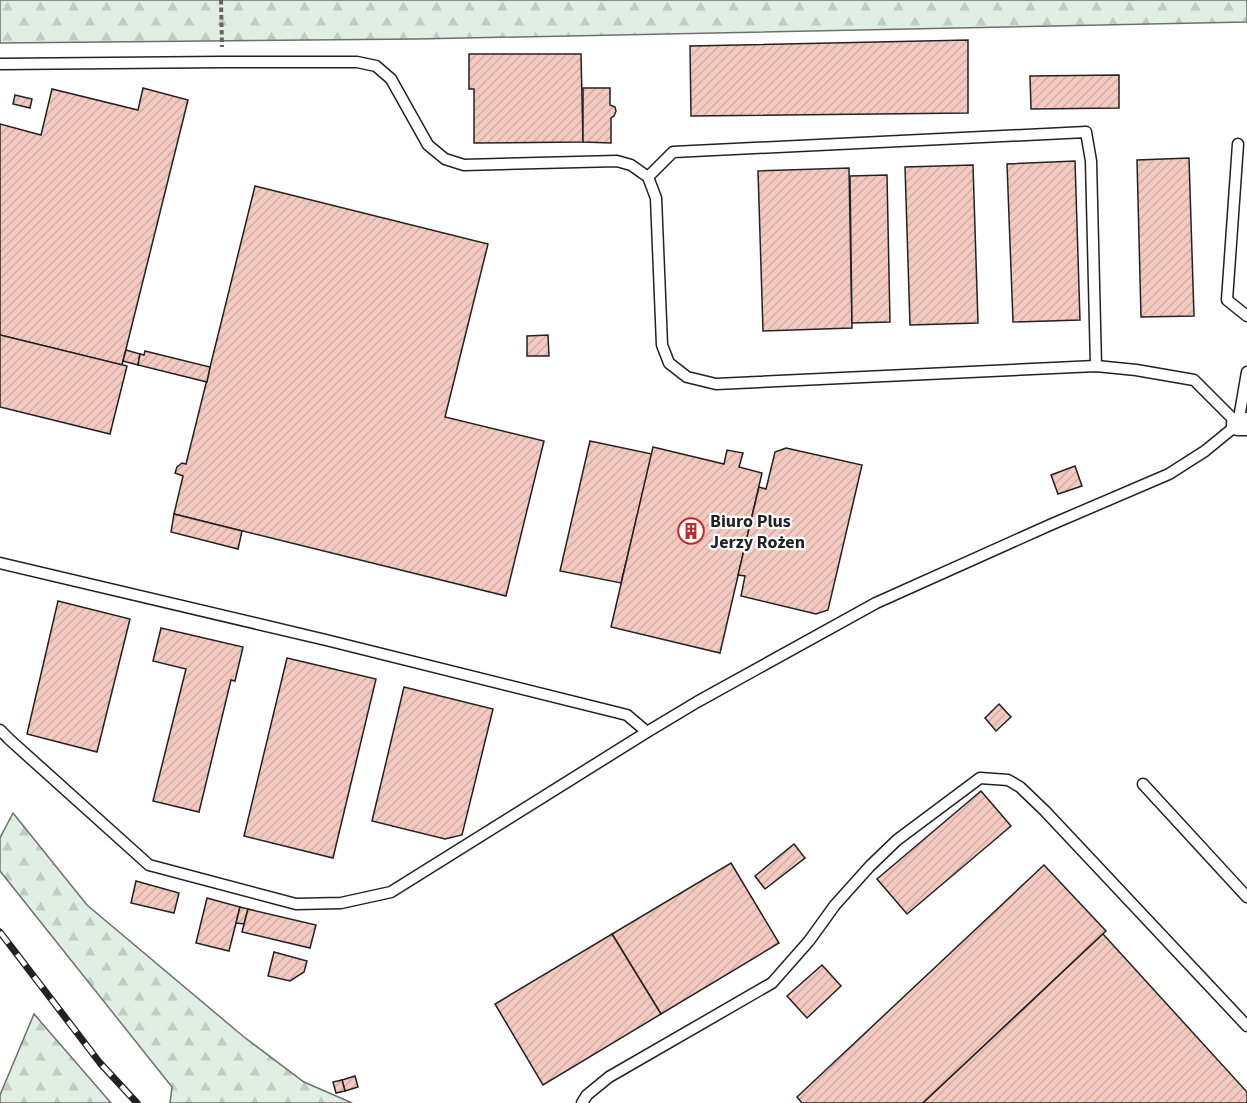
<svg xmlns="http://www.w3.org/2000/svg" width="1247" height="1103" viewBox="0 0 1247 1103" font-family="'Source Sans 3',sans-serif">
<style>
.forest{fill:url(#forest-firs);stroke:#6f6f6f;stroke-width:1.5}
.building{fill:url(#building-hatch);stroke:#222;stroke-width:1.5}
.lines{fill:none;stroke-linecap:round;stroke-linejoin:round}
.service-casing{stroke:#222;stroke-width:13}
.minor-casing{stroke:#222;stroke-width:25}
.path{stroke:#646464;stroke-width:4;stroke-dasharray:4.5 3;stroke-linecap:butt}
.service{stroke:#fff;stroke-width:10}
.minor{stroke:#fff;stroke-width:22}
.rail-casing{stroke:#222;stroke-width:7}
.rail{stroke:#fff;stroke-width:4.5;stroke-dasharray:14;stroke-linecap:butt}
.labels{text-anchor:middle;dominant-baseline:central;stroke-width:4.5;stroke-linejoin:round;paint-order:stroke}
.poi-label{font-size:18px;font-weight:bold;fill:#222;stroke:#fff;text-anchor:start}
</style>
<defs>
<pattern id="forest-firs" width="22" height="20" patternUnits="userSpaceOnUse" patternTransform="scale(1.5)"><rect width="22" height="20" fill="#e0efe3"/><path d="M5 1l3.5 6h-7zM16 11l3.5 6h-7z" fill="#c0cdc2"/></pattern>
<pattern id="building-hatch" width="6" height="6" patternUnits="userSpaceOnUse" patternTransform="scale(1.5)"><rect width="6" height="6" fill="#f3c9c0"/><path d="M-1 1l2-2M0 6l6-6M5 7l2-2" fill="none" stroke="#d0aca5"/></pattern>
</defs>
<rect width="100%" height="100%" fill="#fff"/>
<g class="forest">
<polygon points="0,0 1247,0 1247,22 417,39 0,43"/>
<polygon points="13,813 87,905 244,1037 304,1082 352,1103 170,1103 172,1087 0,871 0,838"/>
<polygon points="34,1014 111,1103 0,1103 0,1095"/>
</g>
<g class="building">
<polygon points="968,40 968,113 691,116 690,46"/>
<polygon points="469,54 581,54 583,142 474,143 474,89 469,89"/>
<polygon points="1119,75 1119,108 1031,109 1030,76"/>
<polygon points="143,88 188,100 122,365 0,335 0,124 41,135 52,89 138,110"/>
<polygon points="583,88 610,88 610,105 615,107 616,111 614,116 611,118 611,143 583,142"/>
<polygon points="15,95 32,99 30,108 13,104"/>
<polygon points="1189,158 1194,316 1141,317 1137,160"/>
<polygon points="1075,161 1080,320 1013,322 1007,164"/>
<polygon points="973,165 978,323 910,325 905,167"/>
<polygon points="849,168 852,328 763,331 758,171"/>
<polygon points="887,175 890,322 852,323 850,176"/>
<polygon points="255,186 488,244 445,417 544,441 506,596 174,514 183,476 175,473 177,467 182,463 186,464"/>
<polygon points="0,335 127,366 110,434 0,407"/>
<polygon points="548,335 549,356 527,356 527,336"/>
<polygon points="126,350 140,354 138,365 123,361"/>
<polygon points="145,351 210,367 207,382 138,365 140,354 144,355"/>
<polygon points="590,441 652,454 621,583 560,571"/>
<polygon points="653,447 724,464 727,450 743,453 739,467 762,473 720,653 611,627"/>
<polygon points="786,448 862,465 828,610 816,614 741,596 745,576 738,575 759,487 766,489 775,452"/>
<polygon points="1075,466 1082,486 1058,494 1051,475"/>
<polygon points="174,514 242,531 238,549 171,532"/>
<polygon points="58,601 130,619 97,752 27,734"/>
<polygon points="161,628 243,647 235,681 231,680 199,812 153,801 186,669 153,661"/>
<polygon points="287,658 376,679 333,858 244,836"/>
<polygon points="404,687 493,709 462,835 445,839 372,821"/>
<polygon points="999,704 1011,717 996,731 985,718"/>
<polygon points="981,791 1011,826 907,914 877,879"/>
<polygon points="794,844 805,858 765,889 755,876"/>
<polygon points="731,863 779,943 661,1014 612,934"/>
<polygon points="1044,865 1106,931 923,1103 802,1103 797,1097"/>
<polygon points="136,881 179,893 174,913 131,903"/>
<polygon points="207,898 240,907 229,951 196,943"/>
<polygon points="240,907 248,909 244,924 236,923"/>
<polygon points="248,909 316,925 310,948 242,932"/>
<polygon points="612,934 661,1014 543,1085 495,1004"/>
<polygon points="1103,934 1247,1092 1247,1103 923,1103"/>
<polygon points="274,952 307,961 304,972 290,981 268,976"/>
<polygon points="822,965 841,986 807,1018 787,996"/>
<polygon points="355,1076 358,1087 345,1091 342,1080"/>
<polygon points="342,1080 345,1091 336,1093 333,1082"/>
</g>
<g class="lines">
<g class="service-casing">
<g id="service">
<polyline points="0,64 222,62 357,62 376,66 391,79 428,145 445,159 464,165 617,161 631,165 648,177 656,198 662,345 669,363 687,377 716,384 1096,366 1136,370 1194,380 1238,424"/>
<polyline points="1238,144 1227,300 1247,316"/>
<polyline points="648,177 673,152 1086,132 1091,161 1096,366"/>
<polyline points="0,563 326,640 627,715 647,732"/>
<polyline points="0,730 10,740 149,865 296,904 341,903 391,892 647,732 697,702 876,603 1050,525 1169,474 1205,451 1238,424 1247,372"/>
<polyline points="1143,784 1247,897"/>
<polyline points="582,1103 587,1095 609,1077 772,983 809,941 835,905 870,866 897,840 980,778 1008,780 1020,787 1045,811 1247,1026"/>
</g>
</g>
<g class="minor-casing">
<polyline id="minor" points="1238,424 1247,424"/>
</g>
<polyline class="path" points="221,0 222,47"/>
<use href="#service" class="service"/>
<use href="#minor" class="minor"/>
<g class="rail-casing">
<polyline id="rail" points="0,932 100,1063 137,1103"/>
</g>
<use href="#rail" class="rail"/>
</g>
<defs>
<g id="building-ring" transform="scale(1.35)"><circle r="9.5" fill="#fff" stroke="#c62828" stroke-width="1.5"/><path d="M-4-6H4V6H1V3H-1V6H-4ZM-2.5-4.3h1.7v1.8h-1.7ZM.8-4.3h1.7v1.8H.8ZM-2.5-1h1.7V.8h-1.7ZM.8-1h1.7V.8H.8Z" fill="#c62828"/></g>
</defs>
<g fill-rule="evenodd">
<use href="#building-ring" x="691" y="531"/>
</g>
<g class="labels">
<g class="poi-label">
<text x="710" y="521">Biuro Plus<tspan x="710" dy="21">Jerzy Rożen</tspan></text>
</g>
</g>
</svg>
